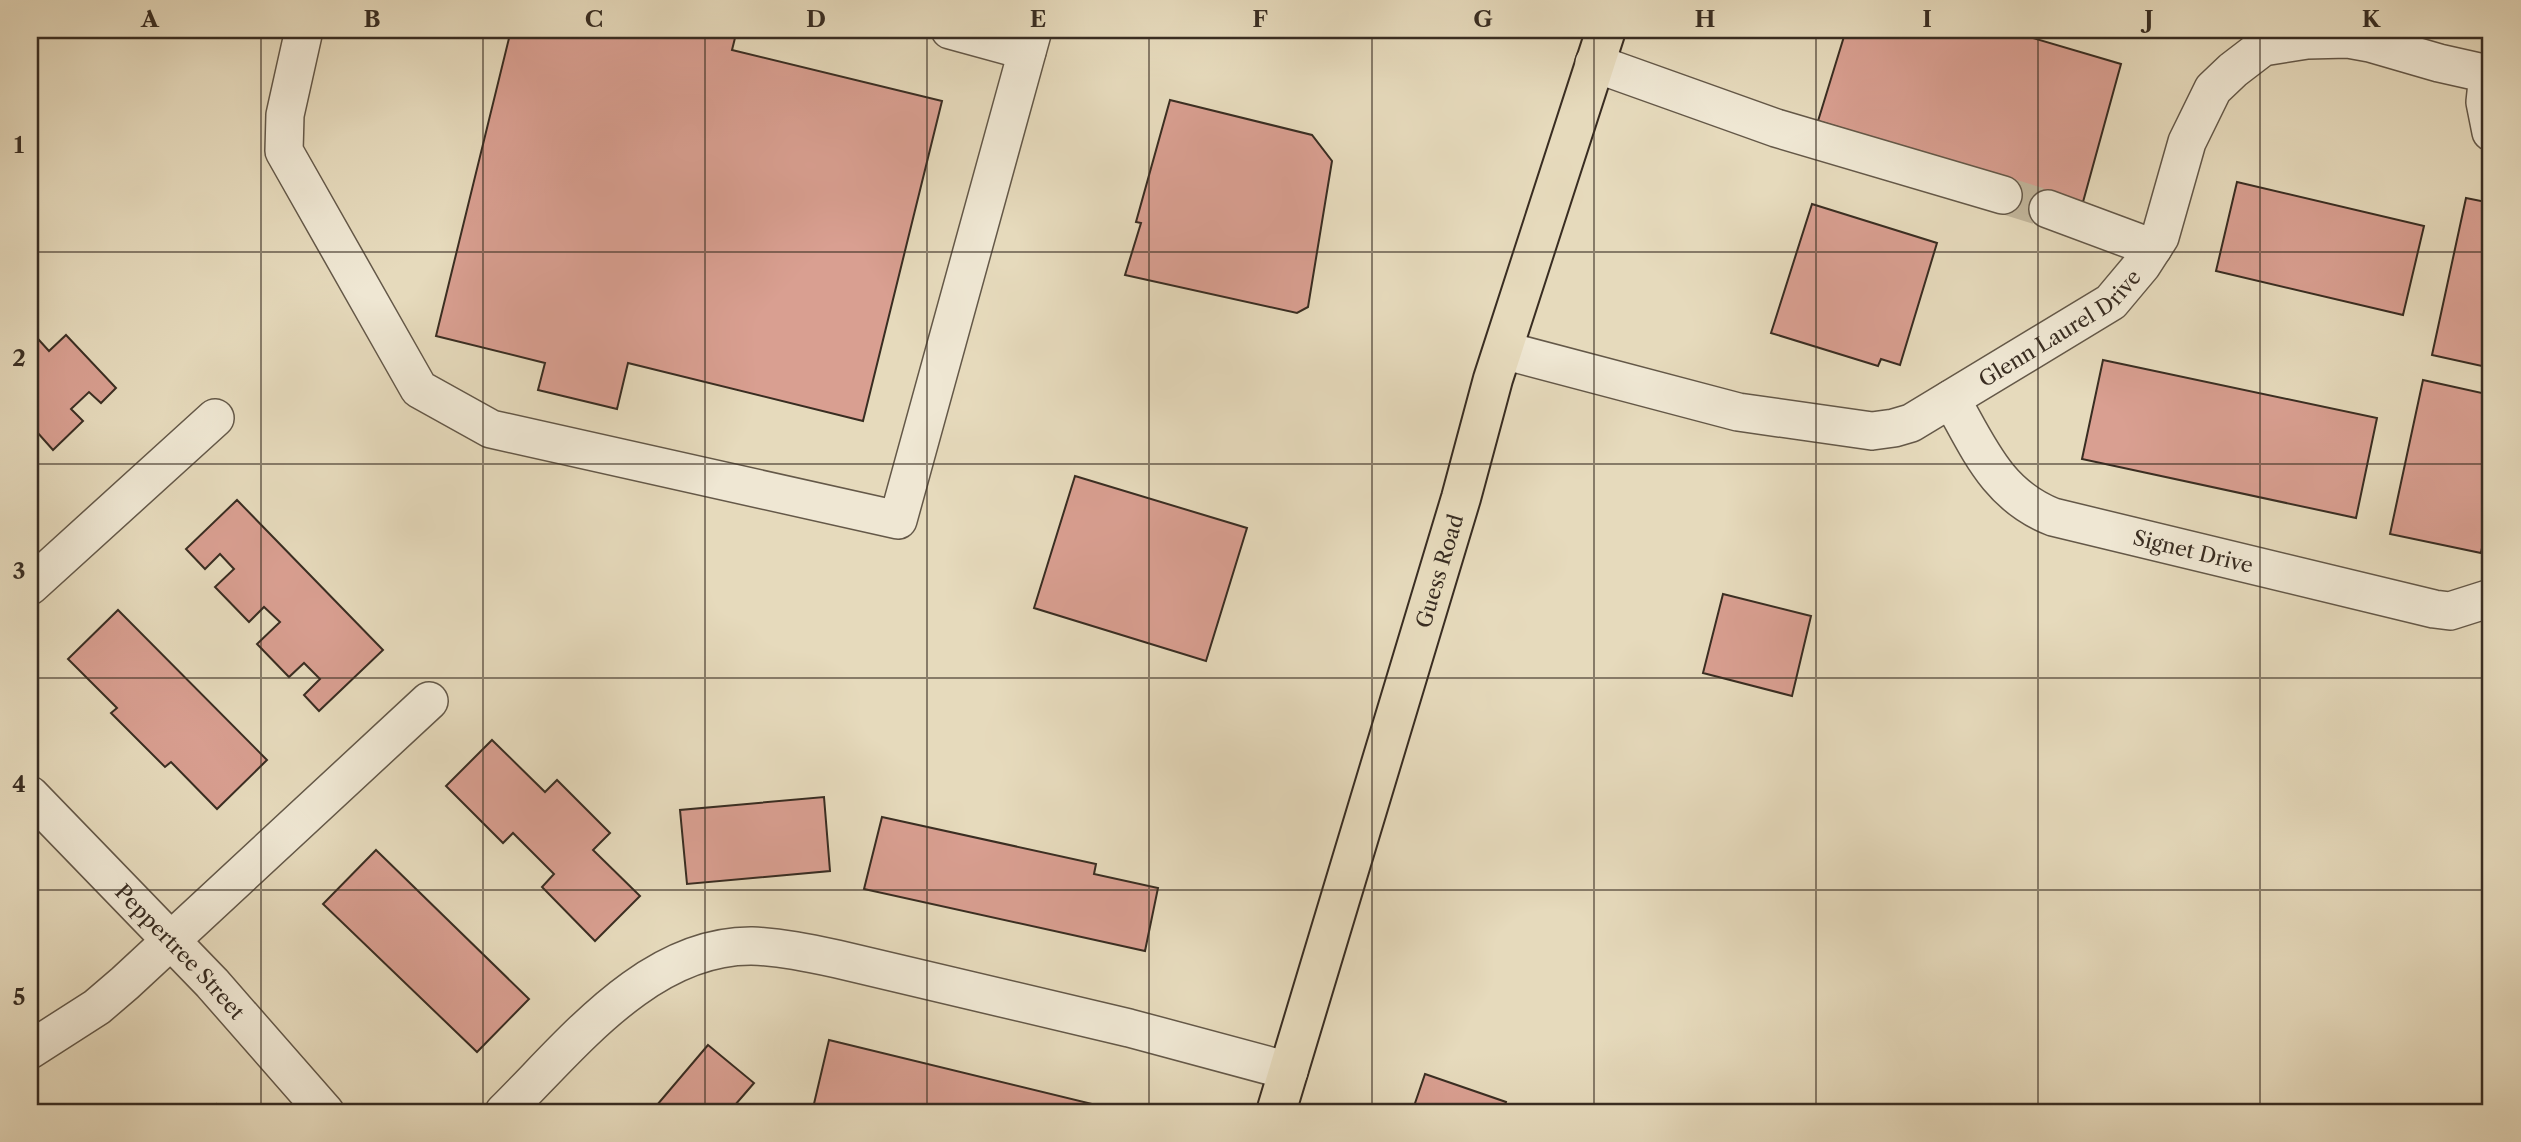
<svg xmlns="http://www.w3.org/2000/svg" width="2521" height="1142" viewBox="0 0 2521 1142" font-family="'Libre Caslon Text',serif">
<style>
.building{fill:#d99f91;stroke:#392d22;stroke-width:2}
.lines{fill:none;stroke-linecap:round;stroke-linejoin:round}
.minor-tunnel{stroke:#c3b79d;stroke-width:37;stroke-dasharray:37 18;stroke-linecap:butt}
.minor-casing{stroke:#645848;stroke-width:40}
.major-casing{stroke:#392d22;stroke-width:42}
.minor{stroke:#efe7d3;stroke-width:37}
.major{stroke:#e6dabc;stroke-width:38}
.grid{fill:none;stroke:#392d22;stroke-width:2;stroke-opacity:0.55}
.labels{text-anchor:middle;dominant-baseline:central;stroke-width:5;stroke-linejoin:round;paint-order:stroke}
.street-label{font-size:21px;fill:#392d22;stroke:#efe7d3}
.neatline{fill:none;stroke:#392d22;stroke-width:2.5}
.grid-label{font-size:23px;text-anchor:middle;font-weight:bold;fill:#392d22}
</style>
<rect width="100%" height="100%" fill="#e6dabc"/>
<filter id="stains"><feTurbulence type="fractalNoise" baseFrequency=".00286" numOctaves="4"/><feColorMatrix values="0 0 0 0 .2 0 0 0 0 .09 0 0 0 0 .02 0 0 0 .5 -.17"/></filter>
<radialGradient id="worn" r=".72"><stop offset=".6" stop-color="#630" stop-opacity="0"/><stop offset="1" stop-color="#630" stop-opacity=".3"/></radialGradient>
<g class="building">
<polygon points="511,30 737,30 732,50 942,101 863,421 628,363 617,409 538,390 545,363 436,336"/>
<polygon points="1846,30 2006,30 2121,64 2083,202 2052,193 2045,218 2000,204 2008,179 1818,121"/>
<polygon points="1170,100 1312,135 1332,161 1308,307 1297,313 1125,275 1141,223 1136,222"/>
<polygon points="2237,182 2424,226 2403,315 2216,271"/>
<polygon points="2466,198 2491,203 2491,368 2432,355"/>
<polygon points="1812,204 1937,243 1900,365 1881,359 1878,366 1771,333"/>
<polygon points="66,335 116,388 101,403 89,392 71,409 83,421 53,450 37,432 30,439 30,371 33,368 30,365 30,349 39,340 49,351"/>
<polygon points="2103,360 2377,418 2356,518 2082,459"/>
<polygon points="2423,380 2491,395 2491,503 2481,553 2390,534"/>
<polygon points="1075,476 1247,528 1206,661 1034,608"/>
<polygon points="237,500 383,650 319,711 304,695 320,679 304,663 289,677 257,644 280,622 264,607 249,622 215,587 234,569 220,554 205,569 186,549"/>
<polygon points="1723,594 1811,616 1792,696 1703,673"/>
<polygon points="118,610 267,760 217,809 171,762 165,767 111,713 117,708 68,659"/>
<polygon points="492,740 545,792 557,780 610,833 593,850 640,896 595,941 542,887 554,874 513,833 503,843 446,786"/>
<polygon points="824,797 830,871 687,884 680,810"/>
<polygon points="882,817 1096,864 1094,874 1158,888 1145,951 864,889"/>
<polygon points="376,850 529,999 477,1052 323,904"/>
<polygon points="829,1040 1121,1111 1121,1112 831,1112 813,1108"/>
<polygon points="708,1045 754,1083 729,1112 651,1112"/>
<polygon points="1425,1074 1506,1102 1503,1112 1412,1112"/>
<polygon points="216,1104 219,1112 197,1112"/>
</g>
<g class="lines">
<polyline class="minor-tunnel" points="2003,195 2048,209"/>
<g class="minor-casing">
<g id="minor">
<polyline points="304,30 285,115 284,151 419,389 491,429 898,520 1033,30"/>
<polyline points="950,30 1027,51"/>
<polyline points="1594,63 1776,128 2003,195"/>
<polyline points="2488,74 2485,102 2491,132"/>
<polyline points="2048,209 2153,248"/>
<path id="s1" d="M1503,350L1738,412L1872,431L1894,428L1911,423L2111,302L2142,265L2160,237L2187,142L2213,89L2233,70L2263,47L2307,40L2348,39L2370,43L2439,63L2488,74L2491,73"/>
<path id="s2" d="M1951,399C1979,448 1997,495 2053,517L2434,609L2450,611L2491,598"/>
<polyline points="30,586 215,418"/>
<path id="s3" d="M30,795L212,983L325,1112"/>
<polyline points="30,1050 97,1007 125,983 429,701"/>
<path d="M504,1112C571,1046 648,945 752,946C781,947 809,953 837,959L1129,1028L1289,1071"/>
</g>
</g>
<g class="major-casing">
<g id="major">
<path id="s4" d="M1276,1112L1461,498L1493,379L1606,30"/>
</g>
</g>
<use href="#minor" class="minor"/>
<use href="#major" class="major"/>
</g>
<path class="grid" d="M261,30V1112M483,30V1112M705,30V1112M927,30V1112M1149,30V1112M1372,30V1112M1594,30V1112M1816,30V1112M2038,30V1112M2260,30V1112M30,252H2491M30,464H2491M30,678H2491M30,890H2491"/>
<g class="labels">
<g class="street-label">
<text stroke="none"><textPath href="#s1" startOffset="595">Glenn Laurel Drive</textPath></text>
<text stroke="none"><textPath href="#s2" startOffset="304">Signet Drive</textPath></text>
<text stroke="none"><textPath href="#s4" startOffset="565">Guess Road</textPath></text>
<text stroke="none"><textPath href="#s3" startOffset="217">Peppertree Street</textPath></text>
</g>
</g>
<rect width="2521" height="1142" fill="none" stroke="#e6dabc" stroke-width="77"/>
<rect x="38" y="38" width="2444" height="1066" class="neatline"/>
<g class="grid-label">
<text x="150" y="27">A</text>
<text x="372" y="27">B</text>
<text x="594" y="27">C</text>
<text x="816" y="27">D</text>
<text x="1038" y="27">E</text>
<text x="1260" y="27">F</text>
<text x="1483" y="27">G</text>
<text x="1705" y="27">H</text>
<text x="1927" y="27">I</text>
<text x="2149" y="27">J</text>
<text x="2371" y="27">K</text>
<text x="19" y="153">1</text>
<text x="19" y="366">2</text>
<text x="19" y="579">3</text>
<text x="19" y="792">4</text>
<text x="19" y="1005">5</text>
</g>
<rect width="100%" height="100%" filter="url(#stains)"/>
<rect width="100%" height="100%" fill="url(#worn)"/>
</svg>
